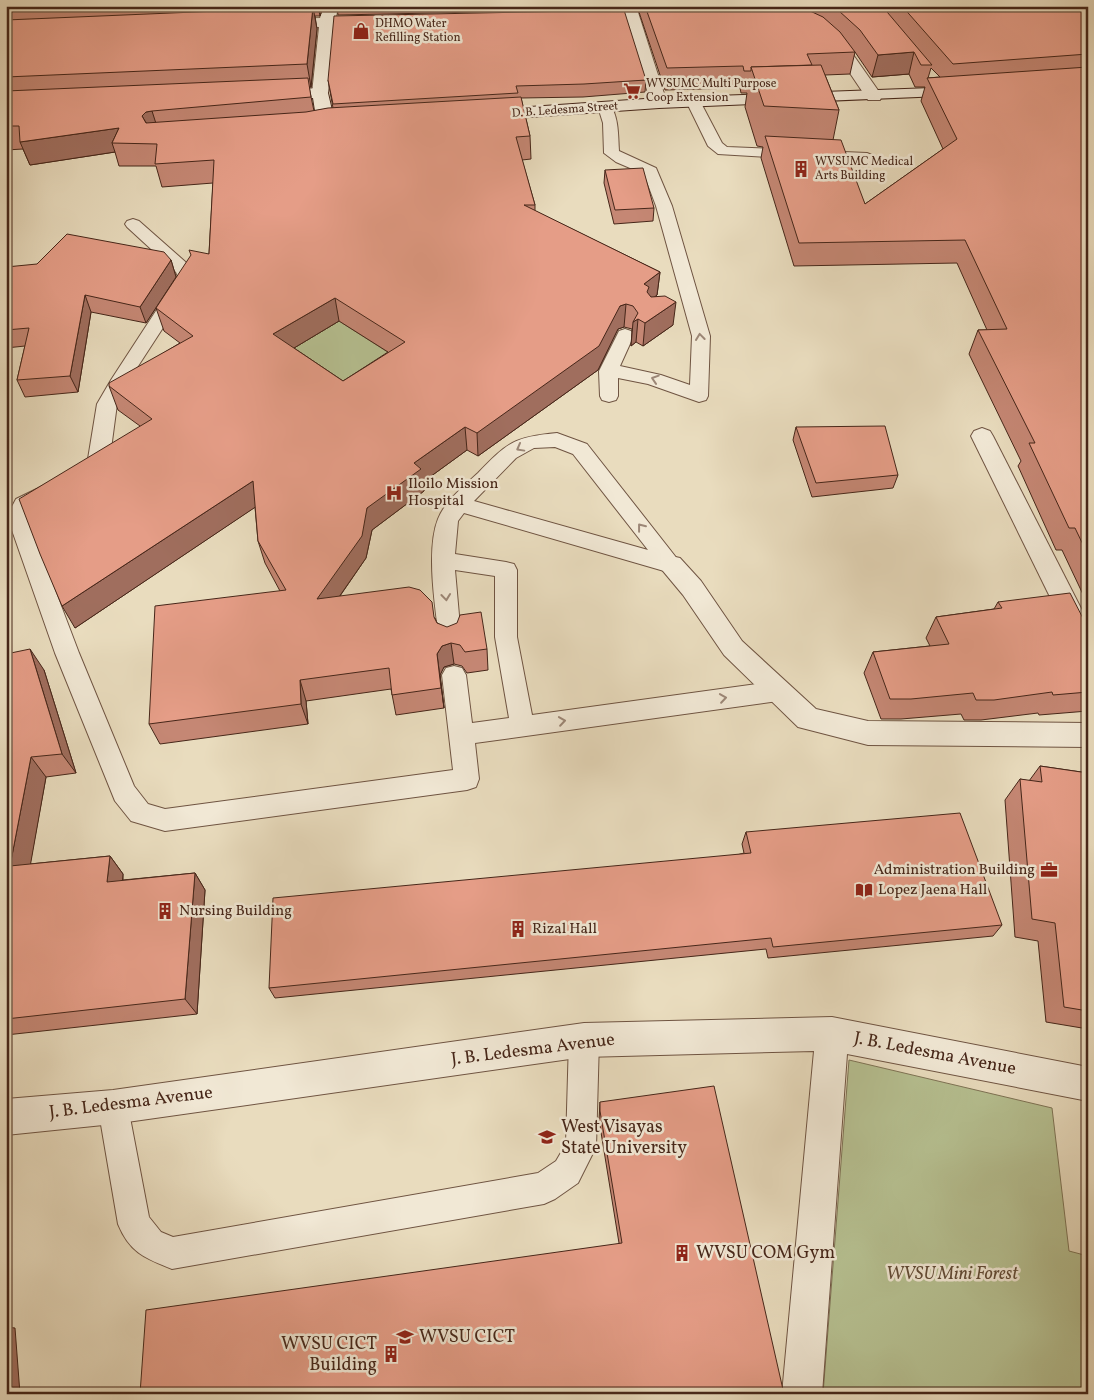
<svg xmlns="http://www.w3.org/2000/svg" width="1094" height="1400" viewBox="0 0 1094 1400" font-family="Vollkorn,serif">
<style>
.green{fill:#b6c091;stroke:#7e7355}
.lines{fill:none;stroke-linecap:round;stroke-linejoin:round}
.lane-casing{stroke:#6f5442;stroke-width:2}
.street-casing{stroke:#6f5442;stroke-width:2}
.secondary-casing{stroke:#462619;stroke-width:2}
.lane{fill:#f1e8d5;fill-rule:evenodd}
.street{fill:#f1e8d5;fill-rule:evenodd}
.secondary{fill:#f1e8d5;fill-rule:evenodd}
.wall{fill:#c58774;stroke:#462619;fill-rule:evenodd}
.shaded-wall{fill:#a06e5e;stroke:#462619}
.building{fill:#e59d87;stroke:#462619;fill-rule:evenodd}
.oneway{stroke:#9c8777}
.labels{text-anchor:middle;dominant-baseline:central;stroke-width:5;stroke-linejoin:round;paint-order:stroke}
.far-poi-label{font-size:12px;fill:#462619;stroke:#f1e8d5;text-anchor:start}
.far-street-label{font-size:12px;fill:#462619;stroke:#f1e8d5}
.poi-label{font-size:15px;fill:#462619;stroke:#f1e8d5;text-anchor:start}
.near-street-label{font-size:18px;fill:#462619;stroke:#f1e8d5}
.near-poi-label{font-size:18px;fill:#462619;stroke:#f1e8d5;text-anchor:start}
.near-park-label{font-size:18px;font-style:italic;fill:#624c37;stroke:#f1e8d5}
</style>
<rect width="100%" height="100%" fill="#e9dcbe"/>
<filter id="stains"><feTurbulence type="fractalNoise" baseFrequency=".004" numOctaves="4"/><feColorMatrix values="0 0 0 0 .2 0 0 0 0 .09 0 0 0 0 .02 0 0 0 .5 -.17"/></filter>
<radialGradient id="worn" r=".72"><stop offset=".6" stop-color="#630" stop-opacity="0"/><stop offset="1" stop-color="#630" stop-opacity=".3"/></radialGradient>
<g class="green">
<polygon points="339,321 408,365 348,404 279,357"/>
<polygon points="849,1060 1052,1108 1069,1251 1088,1256 1088,1394 823,1394"/>
</g>
<g class="lines">
<g class="lane-casing">
<g id="lane">
<polygon points="694,99 699,100 701,103 722,143 727,147 867,153 872,155 875,158 872,161 867,163 718,154 708,146 687,103 689,100"/>
<path d="M605,103L610,104C619,118 618,136 619,151L656,168L672,206L710,336L708,396L706,400L699,402L648,384L618,378V396L616,400L609,402L602,400L600,396L599,371L619,331L625,329L631,331L634,335L620,366L661,375L690,385L692,336L656,206L644,174L616,162L604,153L603,123L598,107L600,104Z"/>
<polygon points="133,219 139,221 190,266 196,277 129,380 117,404 111,449 107,462 89,480 82,482 75,480 72,475 88,459 97,404 111,380 178,277 176,272 127,227 125,224 127,221"/>
<path d="M557,433L587,444L682,565L679,571L671,573L464,513L458,521L455,554L506,562L514,564L517,570V637L532,715L778,681L786,684L790,691L786,698L778,701L475,743L479,779L476,787L467,790L165,831L131,821L115,801L55,653L7,516L16,499L49,483L56,485L59,490C52,503 34,502 27,516L79,653L134,786L148,804L165,809L453,770L442,675L446,668L454,666L462,668L466,675L472,723L509,718L495,637V576L455,570L461,638L458,644L450,647L442,644L439,638C435,606 426,549 438,519C445,501 464,486 478,473C508,442 514,437 557,433ZM555,447L573,454L648,550L474,501L516,458L534,448Z"/>
<path d="M584,1025L594,1030L599,1040L596,1147L578,1183L555,1199L544,1204L172,1269C145,1258 130,1253 118,1224L98,1107L102,1096L113,1092L124,1096L128,1107L149,1217L161,1232L173,1237L538,1173L556,1161L566,1144L569,1040L574,1030Z"/>
</g>
</g>
<g class="street-casing">
<g id="street">
<polygon points="324,6 338,6 336,18 372,16 377,18 380,21 377,24 372,26 334,27 328,93 326,96 314,96 312,93 319,27 280,29 275,27 272,24 275,21 280,19 320,18"/>
<polygon points="621,6 636,6 667,103 665,107 653,107 651,103"/>
<polygon points="829,31 840,36 882,96 880,100 868,100 829,42 821,36 824,33"/>
<polygon points="982,428 990,431 993,436 1088,622 1088,659 1079,656 971,436 974,431"/>
<polygon points="671,556 680,558 701,581 742,641 816,709 868,721 1088,723 1088,747 868,745 798,727 724,655 683,595 658,565 662,558"/>
<polygon points="832,1017 1088,1067 1088,1101 847,1054 822,1394 782,1394 814,1051 584,1057 113,1124 6,1135 6,1099 113,1090 584,1023"/>
</g>
</g>
<g class="secondary-casing">
<g id="secondary">
<polygon points="959,87 965,89 967,92 965,95 659,108 488,120 482,119 480,115 482,111 488,110 659,98"/>
<polygon points="320,88 326,90 328,93 334,119 356,120 359,124 356,128 322,128 316,117 313,98 275,100 269,98 267,95 269,92 275,90"/>
</g>
</g>
<use href="#lane" class="lane"/>
<use href="#street" class="street"/>
<use href="#secondary" class="secondary"/>
</g>
<g class="wall">
<path d="M6,6H323L320,16H315L317,29L311,87H309L314,111L333,108L328,80H646L645,92L583,97L521,98L530,136L531,159L522,160L535,205V211L660,272L657,295L656,296L673,325L643,346L636,342L631,346L632,331V329L624,327L618,329L598,370L478,456L467,450L423,482L424,491L372,530L366,558L340,596L435,618L437,623L487,649L488,670L467,673L462,666L454,664L444,667L440,675L444,708L396,715L391,689L306,701L308,724L160,744L149,724L280,591L265,563L258,541L255,507L75,628L140,426L118,410L109,386L180,343L164,331L156,308L146,323L91,312L78,392L25,397L17,380L25,346L6,348V267L171,260L176,277L209,254L213,183L162,187L156,166H119L115,152L30,165L23,149L6,150ZM339,321L388,352L343,381L294,348Z"/>
<polygon points="337,6 620,6 620,9 338,15"/>
<path d="M637,6H1088V605L1062,550H1056L1018,466L1021,461L969,354L978,330H987L957,263L794,266L761,158L763,147L757,146L745,107L747,93H741L740,88L665,90ZM854,51L855,52L872,77L909,74L915,87H925L921,101L943,149L865,204L833,140L839,110L825,75L850,74L855,52ZM931,68L940,77L928,78Z"/>
<polygon points="605,170 654,208 653,221 614,224 604,183"/>
<polygon points="796,427 898,475 893,488 812,497 793,440"/>
<polygon points="998,602 1088,628 1088,711 1039,715 1038,713 981,720 964,720 961,714 901,719 881,719 864,673 873,652 930,646 926,638 936,617 994,609"/>
<polygon points="1088,606 1088,618 1085,611"/>
<polygon points="6,654 44,670 76,773 46,777 30,864 110,856 123,874 123,880 195,873 205,890 197,1014 6,1035"/>
<polygon points="1040,766 1088,773 1088,1029 1046,1022 1038,941 1015,937 1005,800 1020,779 1029,781"/>
<polygon points="746,832 1002,925 993,936 768,958 766,949 275,998 269,988 744,853 742,844"/>
<polygon points="600,1102 784,1394 619,1243 599,1120"/>
</g>
<g class="shaded-wall">
<polygon points="318,6 323,6 320,16"/>
<polygon points="313,7 317,29 311,87 307,64"/>
<polygon points="914,52 909,74 872,77 878,55"/>
<polygon points="152,111 159,133 153,134 142,116 146,112"/>
<polygon points="119,128 112,143 115,152 30,165 20,142"/>
<polygon points="171,260 176,277 146,323 140,307"/>
<polygon points="660,272 657,295 647,303 644,284"/>
<polygon points="85,295 91,312 78,392 70,376"/>
<polygon points="335,298 339,321 279,357 273,334"/>
<polygon points="676,302 673,325 643,346 645,323"/>
<polygon points="626,304 624,327 618,329 598,370 478,456 477,433 620,306"/>
<polygon points="638,319 636,342 631,346 633,322"/>
<polygon points="465,427 467,450 423,482 424,491 372,530 366,558 323,620 317,599 367,508 414,463"/>
<polygon points="253,481 260,504 75,628 62,606"/>
<polygon points="451,643 454,664 444,667 440,675 444,708 437,654 442,646"/>
<polygon points="30,649 44,670 76,773 62,754"/>
<polygon points="300,680 306,701 308,724 301,704"/>
<polygon points="31,757 46,777 27,884 10,866"/>
<polygon points="110,856 123,874 121,899 107,882"/>
<polygon points="195,873 205,890 197,1014 185,999"/>
<polygon points="6,1327 15,1328 20,1394 6,1394"/>
</g>
<g class="building">
<polygon points="645,6 789,6 810,11 823,17 840,32 855,52 807,54 812,65 751,67 751,71 744,71 743,66 667,68"/>
<polygon points="829,6 882,6 932,65 921,65 914,52 878,55 860,30 839,11"/>
<polygon points="902,6 1088,6 1088,54 953,64"/>
<polygon points="313,7 307,64 6,77 6,20"/>
<polygon points="624,10 646,80 584,84 516,86 518,93 333,104 328,80 334,16"/>
<polygon points="821,65 839,110 764,106 751,67"/>
<polygon points="1088,67 1088,555 1075,528 1069,528 1029,443 1035,443 978,330 1007,329 965,240 799,243 765,136 841,140 865,204 957,139 927,78"/>
<path d="M308,78L311,97L152,111L146,112L142,116L146,123L306,112L328,108L521,97L530,136L516,137L535,205H524L660,272L644,284L649,287L647,292L651,297L665,296L676,302L645,323L638,319L633,322L638,313L633,306L626,304L620,306L599,346L477,433L465,427L414,463L421,469L367,508L362,536L317,599L409,587L420,590L432,602L434,617L437,623L447,627L457,623L460,615L481,612L487,649L465,652L460,645L451,643L442,646L437,654L441,688L392,695L389,668L300,680L301,704L149,724L155,606L286,590L258,541L253,481L62,606L40,554L19,499L152,419L109,386V383L193,336L156,308L191,255L189,250L209,254L214,160L155,164L157,144L112,143L119,128L20,142L19,126H6V91ZM335,298L405,342L343,381L273,334Z"/>
<polygon points="643,168 654,208 615,210 605,170"/>
<polygon points="67,234 164,252 171,260 140,307 85,295 70,376 17,380 29,328 6,330 6,267 37,264"/>
<polygon points="885,426 898,475 816,483 796,427"/>
<polygon points="1070,593 1088,628 1088,692 1053,695 1052,692 994,700 976,700 973,693 911,699 890,699 873,652 949,644 936,617 1002,608 998,602"/>
<polygon points="30,649 62,754 31,757 10,866 110,856 107,882 195,873 185,999 6,1019 6,654"/>
<polygon points="1040,766 1088,773 1088,1011 1064,1007 1055,923 1032,919 1020,779 1042,782"/>
<polygon points="960,813 1002,925 773,947 771,938 269,988 273,898 751,853 746,832"/>
<polygon points="714,1086 784,1394 140,1394 146,1310 622,1243 600,1111 600,1102"/>
</g>
<defs><path id="oneway-chevron" d="M-2-3.5L2.5 0L-2 3.5" fill="none" stroke-width="1.6" stroke-linecap="round" stroke-linejoin="round" transform="scale(1.25)"/></defs>
<g class="oneway">
<use href="#oneway-chevron" transform="translate(700 337) rotate(-97)"/>
<use href="#oneway-chevron" transform="translate(655 379) rotate(-162)"/>
<use href="#oneway-chevron" transform="translate(520 448) rotate(151)"/>
<use href="#oneway-chevron" transform="translate(641 527) rotate(-128)"/>
<use href="#oneway-chevron" transform="translate(446 597) rotate(84)"/>
<use href="#oneway-chevron" transform="translate(723 698) rotate(-8)"/>
<use href="#oneway-chevron" transform="translate(562 721) rotate(-8)"/>
</g>
<defs>
<g id="shop-bare" transform="scale(1.35)"><path d="M-5-2.5h2.3a2.7 3.5 0 0 1 5.4 0H5L5.5 6h-11ZM-1.5-2.5h3a1.5 2.3 0 0 0-3 0Z" fill="#8f2418" stroke="#f1e8d5" stroke-width="2.5" paint-order="stroke"/></g>
<g id="supermarket-bare" transform="scale(1.35)"><path d="M-6-5.5h2.5l.6 2H6L4.5 2H-2.5L-4.4-4H-6ZM-1.5 3.2a1.3 1.3 0 1 0 .1 0ZM3 3.2a1.3 1.3 0 1 0 .1 0Z" fill="#8f2418" stroke="#f1e8d5" stroke-width="2.5" paint-order="stroke"/></g>
<g id="building-bare" transform="scale(1.35)"><path d="M-4-6H4V6H1V3H-1V6H-4ZM-2.5-4.3h1.7v1.8h-1.7ZM.8-4.3h1.7v1.8H.8ZM-2.5-1h1.7V.8h-1.7ZM.8-1h1.7V.8H.8Z" fill="#8f2418" stroke="#f1e8d5" stroke-width="2.5" paint-order="stroke"/></g>
<g id="hospital-bare" transform="scale(1.35)"><path d="M-5-5h3v3.5h4V-5h3V5h-3V1.5h-4V5h-3Z" fill="#8f2418" stroke="#f1e8d5" stroke-width="2.5" paint-order="stroke"/></g>
<g id="office-bare" transform="scale(1.35)"><path d="M-6-3h4V-5.5h4V-3h4V5H-6ZM-1-4.5V-3h2v-1.5ZM-6 0V1H6V0Z" fill="#8f2418" stroke="#f1e8d5" stroke-width="2.5" paint-order="stroke"/></g>
<g id="library-bare" transform="scale(1.35)"><path d="M-6-4Q-3-5.5-.7-3.5V5Q-3 3-6 4ZM6-4Q3-5.5 .7-3.5V5Q3 3 6 4Z" fill="#8f2418" stroke="#f1e8d5" stroke-width="2.5" paint-order="stroke"/></g>
<g id="university-bare" transform="scale(1.35)"><path d="M0-5L7-2L0 1L-7-2ZM-4 1L0 2.5L4 1V4Q0 6-4 4Z" fill="#8f2418" stroke="#f1e8d5" stroke-width="2.5" paint-order="stroke"/></g>
</defs>
<g fill-rule="evenodd">
<use href="#shop-bare" x="361" y="31"/>
<use href="#supermarket-bare" x="632" y="91"/>
<use href="#building-bare" x="801" y="169"/>
<use href="#hospital-bare" x="394" y="493"/>
<use href="#office-bare" x="1049" y="870"/>
<use href="#library-bare" x="864" y="890"/>
<use href="#building-bare" x="165" y="911"/>
<use href="#building-bare" x="518" y="929"/>
<use href="#university-bare" x="547" y="1137"/>
<use href="#building-bare" x="682" y="1253"/>
<use href="#university-bare" x="405" y="1337"/>
<use href="#building-bare" x="391" y="1354"/>
</g>
<g class="labels">
<g class="far-poi-label">
<text x="375" y="24">DHMO Water<tspan x="375" dy="14">Refilling Station</tspan></text>
<text x="646" y="84">WVSUMC Multi Purpose<tspan x="646" dy="14">Coop Extension</tspan></text>
<text x="815" y="162">WVSUMC Medical<tspan x="815" dy="14">Arts Building</tspan></text>
</g>
<g class="far-street-label">
<text transform="translate(565 110) rotate(-4)">D. B. Ledesma Street</text>
</g>
<g class="poi-label">
<text x="408" y="484">Iloilo Mission<tspan x="408" dy="17">Hospital</tspan></text>
<text x="1035" y="870" text-anchor="end">Administration Building</text>
<text x="878" y="890">Lopez Jaena Hall</text>
<text x="179" y="911">Nursing Building</text>
<text x="532" y="929">Rizal Hall</text>
</g>
<g class="near-street-label">
<text transform="translate(533 1050) rotate(-7)">J. B. Ledesma Avenue</text>
<text transform="translate(935 1054) rotate(11)">J. B. Ledesma Avenue</text>
<text transform="translate(131 1103) rotate(-7)">J. B. Ledesma Avenue</text>
</g>
<g class="near-poi-label">
<text x="561" y="1127">West Visayas<tspan x="561" dy="21">State University</tspan></text>
<text x="696" y="1253">WVSU COM Gym</text>
<text x="419" y="1337">WVSU CICT</text>
<text x="377" y="1344" text-anchor="end">WVSU CICT<tspan x="377" dy="21">Building</tspan></text>
</g>
<g class="near-park-label">
<text x="952" y="1274">WVSU Mini Forest</text>
</g>
</g>
<rect width="1094" height="1400" fill="none" stroke="#e9dcbe" stroke-width="25"/>
<rect x="8" y="8" width="1079" height="1385" fill="none" stroke="#462619" stroke-width="2.5"/>
<rect x="12" y="12" width="1069" height="1375" fill="none" stroke="#462619"/>
<rect width="100%" height="100%" filter="url(#stains)"/>
<rect width="100%" height="100%" fill="url(#worn)"/>
</svg>
